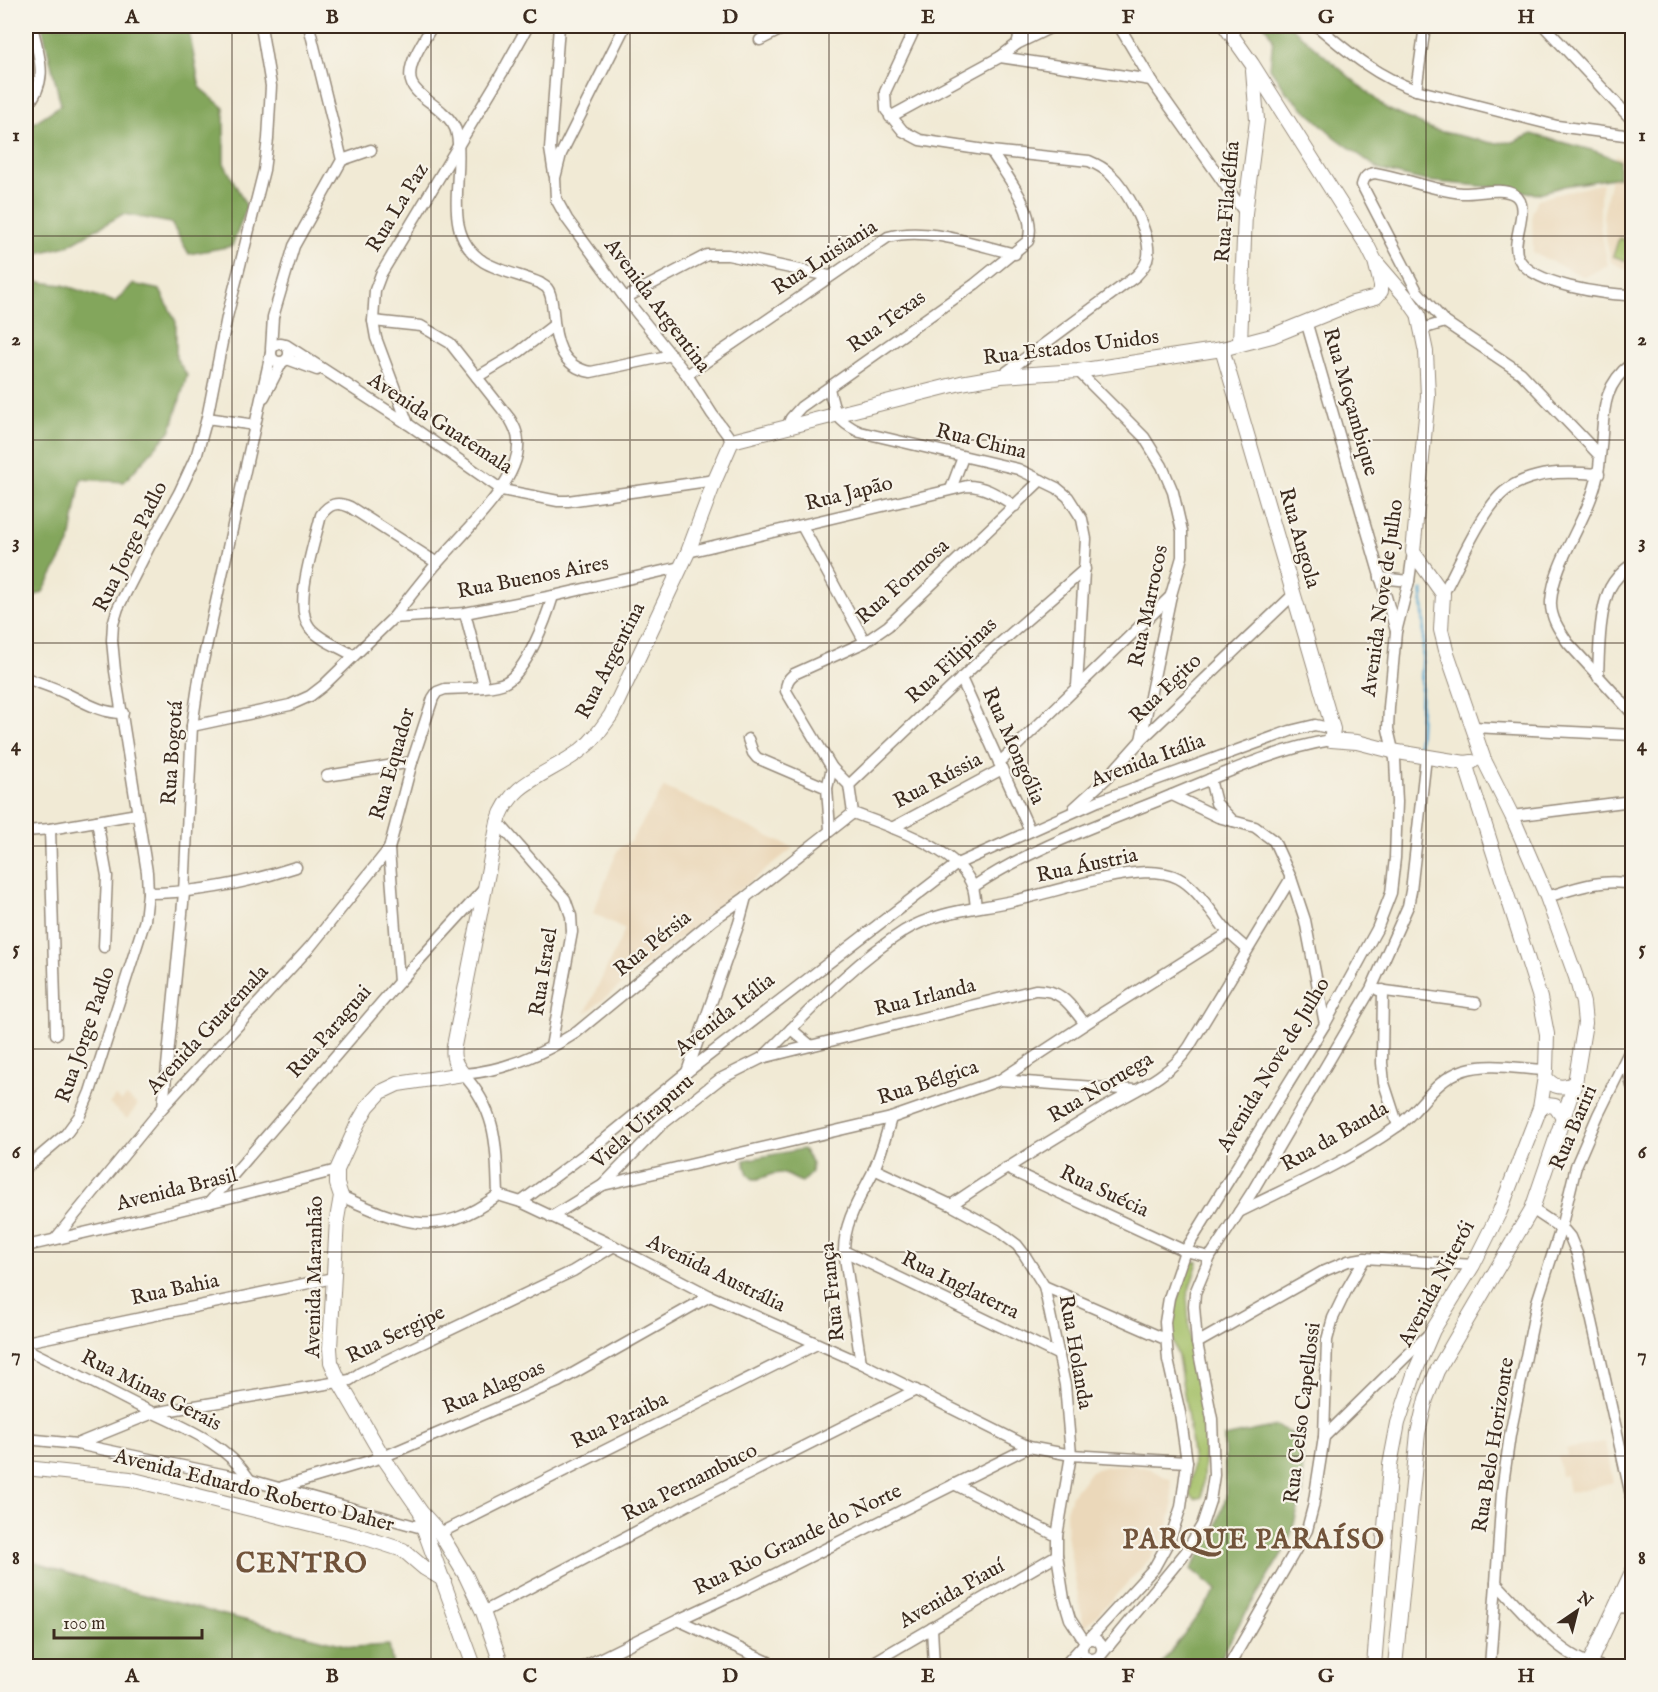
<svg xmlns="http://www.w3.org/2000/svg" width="1658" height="1692" viewBox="0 0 1658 1692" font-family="'IM FELL English',serif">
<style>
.built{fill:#ebd8ba}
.green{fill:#a4c067;stroke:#707542;stroke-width:1.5}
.forest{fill:#83a65c;stroke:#5f683d;stroke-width:1.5}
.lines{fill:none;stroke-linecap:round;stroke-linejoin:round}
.stream{stroke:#56a9d1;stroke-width:3}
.minor-casing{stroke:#968a7a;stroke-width:13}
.major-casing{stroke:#968a7a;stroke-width:16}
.minor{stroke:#fff;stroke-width:10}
.major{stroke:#fff;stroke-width:14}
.grid{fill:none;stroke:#3b2a1e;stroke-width:1.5;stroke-opacity:0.55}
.labels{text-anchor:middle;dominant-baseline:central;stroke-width:4.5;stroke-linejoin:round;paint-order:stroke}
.street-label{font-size:21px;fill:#3b2a1e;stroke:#f7f3e8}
.district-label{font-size:27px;font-weight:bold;letter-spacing:1.5px;fill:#71533a;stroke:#f7f3e8}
.neatline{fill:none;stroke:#3b2a1e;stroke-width:2}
.grid-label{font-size:20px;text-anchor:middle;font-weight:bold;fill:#3b2a1e}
</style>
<rect width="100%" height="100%" fill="#f7f3e8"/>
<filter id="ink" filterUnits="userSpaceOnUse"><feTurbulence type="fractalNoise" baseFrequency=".0167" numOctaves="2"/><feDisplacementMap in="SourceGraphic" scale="12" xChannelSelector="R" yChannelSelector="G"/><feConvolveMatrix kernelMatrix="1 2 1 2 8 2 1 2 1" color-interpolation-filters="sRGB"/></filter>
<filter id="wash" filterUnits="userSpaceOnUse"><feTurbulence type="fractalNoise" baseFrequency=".008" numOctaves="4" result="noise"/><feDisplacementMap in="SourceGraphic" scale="24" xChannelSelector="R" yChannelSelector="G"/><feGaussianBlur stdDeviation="1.35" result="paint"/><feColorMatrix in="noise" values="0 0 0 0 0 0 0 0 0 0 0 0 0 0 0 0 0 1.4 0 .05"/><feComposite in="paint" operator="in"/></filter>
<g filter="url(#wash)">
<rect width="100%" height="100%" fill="#f1ead5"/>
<g class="built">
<polygon points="1616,155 1632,160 1632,272 1611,262 1606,239 1603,216"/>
<polygon points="1603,183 1600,197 1600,227 1608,265 1585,277 1533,253 1532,213 1538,199"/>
<polygon points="664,787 793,848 585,1014 625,929 593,913 618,849 631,841"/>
<polygon points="126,1096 138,1105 127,1119 109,1104 115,1097 122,1101"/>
<polygon points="1605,1442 1613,1482 1569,1493 1566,1475 1561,1476 1558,1457 1567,1456 1566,1449"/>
<polygon points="1131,1464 1150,1469 1171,1480 1173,1506 1170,1520 1161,1542 1149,1560 1084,1629 1067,1535 1066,1511 1071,1496 1091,1471 1107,1466"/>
</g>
<g class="green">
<polygon points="1619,238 1632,243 1632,263 1613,256"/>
<polygon points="1189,1261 1198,1262 1187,1297 1191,1351 1206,1424 1202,1497 1195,1499 1190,1495 1193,1463 1188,1418 1178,1357 1170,1334 1179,1293"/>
</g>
<g class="forest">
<polygon points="42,26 188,26 200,88 224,108 224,163 247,207 232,246 189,254 171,223 123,214 67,246 26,256 26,128 61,105"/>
<polygon points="1265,26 1290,26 1387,109 1434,130 1492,143 1513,142 1532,134 1595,151 1619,160 1619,177 1564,186 1536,194 1512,189 1426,181 1380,170 1335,137 1287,93 1270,68 1273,39"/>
<polygon points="26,280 63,285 115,302 133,284 160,290 176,322 176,358 187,375 171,430 124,482 81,479 70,542 43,592 26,600"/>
<path d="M803,1149L812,1163L811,1173L802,1182C795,1180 791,1176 784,1174C766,1168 750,1197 744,1160Z"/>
<polygon points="1276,1426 1302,1438 1303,1493 1288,1544 1239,1624 1217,1666 1160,1666 1217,1590 1191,1569 1215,1532 1226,1497 1224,1437"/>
<polygon points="26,1559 104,1585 353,1647 389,1645 393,1666 26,1666"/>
</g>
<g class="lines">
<polyline class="stream" points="1419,745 1424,625 1422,591"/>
</g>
</g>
<g filter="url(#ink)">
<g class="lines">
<g class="minor-casing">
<g id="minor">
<path d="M432,26C424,41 404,67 412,84C417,95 434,104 442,112C449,118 456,126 457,135C465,177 439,234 484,262C499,271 523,276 540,283C542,285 545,286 547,288C552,294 552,304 553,311C555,339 560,367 591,372L672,355"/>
<polyline points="625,26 561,154 555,178 556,199 567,219 625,298 687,375 712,414 732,441"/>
<path d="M916,26L885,92L886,110L903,131L920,140L991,151L1089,161C1096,164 1103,167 1109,173C1126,188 1151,233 1148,256C1147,264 1142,270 1136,276L1001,376"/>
<polyline points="1119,26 1151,80 1245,213"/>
<path d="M1317,26C1348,52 1377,77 1416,90L1557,126L1632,136"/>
<polyline points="1544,26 1632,120"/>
<polyline points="760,40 788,26"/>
<polyline points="1017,44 1022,26"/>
<polyline points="1000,57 1151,80"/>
<polyline points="1416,90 1425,26"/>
<path d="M26,107C50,80 39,57 32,26"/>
<polyline points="890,117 1000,57 1017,44 1054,26"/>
<polyline points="342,160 371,150"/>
<polyline points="554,174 550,149 559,26"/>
<path d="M1632,295C1606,295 1530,285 1518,257C1510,240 1532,207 1515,195C1502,186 1477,194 1461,193C1432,190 1404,178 1375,173C1367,174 1364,177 1362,185L1417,291L1445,322L1521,373L1600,456C1598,511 1555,552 1551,601C1550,617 1559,630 1568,643L1632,713"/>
<polyline points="625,298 707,255 728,255 829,276"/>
<path d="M373,321L421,326L450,343L510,419C514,426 518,433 518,441C522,480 463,533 439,561C423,579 408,599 393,618"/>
<polyline points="1306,321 1396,631"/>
<polyline points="1422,329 1445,322"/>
<circle cx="280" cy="353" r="9"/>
<polyline points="286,345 408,424 502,490 558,501 568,501 715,480"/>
<polyline points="271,349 273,317 294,246 342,160 309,26"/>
<polyline points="287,359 317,370"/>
<polyline points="1078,371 1144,437 1162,466 1173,492 1182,531 1182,557 1171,595 1141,740"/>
<path d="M687,375L888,237C927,226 976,245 1015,254"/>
<polyline points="477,377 519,352 554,325"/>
<path d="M829,388C834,412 836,421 860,432L1018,469L1057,488L1068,497L1082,519L1086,539L1077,686"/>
<polyline points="264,397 282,362"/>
<polyline points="207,418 255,425"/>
<polyline points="408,424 376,338 373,321 375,290 381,274 502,73 528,26"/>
<path d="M787,427L791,418L801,407L975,284L1028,241C1038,213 1005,174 991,151"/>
<path d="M1600,456C1605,419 1598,389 1632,363"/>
<polyline points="951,489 963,457"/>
<polyline points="802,526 865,642"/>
<path d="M688,552L967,486C986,486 999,496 1015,506"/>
<polyline points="1380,578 1409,581"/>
<path d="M1443,594C1457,568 1484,507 1505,491C1518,480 1540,474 1557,473C1571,472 1586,473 1599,474"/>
<polyline points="465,613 484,686"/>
<path d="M353,655C339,647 320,640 310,628C292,606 315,542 321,515C329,504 337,501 350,507L437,563"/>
<path d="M1598,677C1599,651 1599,612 1610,588C1615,578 1624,570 1632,564"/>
<path d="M26,678C39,683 53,687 65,693C85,702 100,713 123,713"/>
<polyline points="961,678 1030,831"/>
<polyline points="192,726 290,705 310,696 323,686 393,618 465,613 553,596 680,567"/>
<polyline points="1473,727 1632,735"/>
<polyline points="748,739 753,753 757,758 827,788"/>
<polyline points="999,763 1171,596"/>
<polyline points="327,776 412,762"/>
<polyline points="1210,779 1216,803 1233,821"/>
<polyline points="849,785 974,666 1085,569"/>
<polyline points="1172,795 1218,817 1255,827 1274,841 1291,878 1305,920 1325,1024"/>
<polyline points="1074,808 1108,777 1141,740 1293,595"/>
<polyline points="1512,816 1632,801"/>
<polyline points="97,821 107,876 104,947"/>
<polyline points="498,822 565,899 571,916 572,932 551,1047"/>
<polyline points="892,828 1002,769"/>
<polyline points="50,829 56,1034"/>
<polyline points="830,830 827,788 832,768"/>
<polyline points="26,831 50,829 137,814"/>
<path d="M973,887C1034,846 1104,823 1172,795C1224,774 1276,749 1331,740"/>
<path d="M148,893C199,893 247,883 296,867"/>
<path d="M1547,897C1576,888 1601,878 1632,884"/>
<path d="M976,907C975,901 975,894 973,888C961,849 888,826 853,813L849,785L832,768L786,691C786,683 788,679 794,674L865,642L888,626L1041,480"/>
<path d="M399,982L389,849L412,762L433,698L437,692L445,689C461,688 493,689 506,682C527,670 546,619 553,596"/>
<polyline points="1378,990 1476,1003"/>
<polyline points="1383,990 1382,1063 1384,1083 1398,1126"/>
<polyline points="791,1029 811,1046"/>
<path d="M762,1058C807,1014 850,965 904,931C936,911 977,909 1013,901C1056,892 1103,874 1147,872C1157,872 1168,873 1178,878C1198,888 1212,914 1227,931C1233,937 1240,943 1247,949"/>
<polyline points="1626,1059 1632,1086"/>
<polyline points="687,1072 739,923 746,897"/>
<path d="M463,1074C503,1071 543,1054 577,1032L713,920L746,897L853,813"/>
<path d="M463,1074C498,1112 496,1146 498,1195"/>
<polyline points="1000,1080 1135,1090"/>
<polyline points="163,1107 184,893 192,726 199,679 271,353"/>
<polyline points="26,1168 66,1134 80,1115 90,1092 145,920 148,893 147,872 115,671 112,640 113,624 118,608 149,547 179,493 197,454 207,418 227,317 264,170 268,139 271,86 261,26"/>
<polyline points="1006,1168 1185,1251 1210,1257"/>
<polyline points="874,1169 951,1205 997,1230 1017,1245 1024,1254 1044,1286 1065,1385 1071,1455 1057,1536 1057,1555 1064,1599 1070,1619 1085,1642"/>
<polyline points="603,1185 891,1118 1000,1080 1085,1024 1229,933"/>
<polyline points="498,1195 521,1202 614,1246 710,1296 861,1363 1029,1447 1071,1455 1187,1462"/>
<path d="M341,1196C403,1224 438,1240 498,1195"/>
<polyline points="521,1202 605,1139 687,1072 957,864 1098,801 1290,731 1315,725 1333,729"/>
<polyline points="209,1203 399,982 484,889"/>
<path d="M951,1205C1001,1170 1053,1140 1104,1108C1135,1090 1169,1077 1189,1047L1291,878"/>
<polyline points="1532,1209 1565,1231 1570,1237 1577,1254 1632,1500"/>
<path d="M1239,1212C1291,1186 1347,1162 1395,1128C1421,1110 1433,1080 1464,1070C1489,1062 1520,1069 1546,1070"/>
<path d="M551,1217L603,1185L660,1126L720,1079L762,1058L1035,990C1062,989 1070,1005 1085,1024"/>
<polyline points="56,1238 163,1107 310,947 389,849"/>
<path d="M26,1246C130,1223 234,1197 337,1170"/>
<polyline points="844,1251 1059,1355"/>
<polyline points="1044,1286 1165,1339"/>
<polyline points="26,1342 333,1278"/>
<polyline points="1197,1343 1324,1271 1348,1261 1365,1258 1473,1265"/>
<path d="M26,1349C63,1367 100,1386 137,1405C177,1425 224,1440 250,1480"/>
<path d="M861,1363L844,1251C844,1221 860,1198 873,1172C881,1154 886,1136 891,1118"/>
<polyline points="1324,1437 1431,1332"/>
<polyline points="26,1439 77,1444 250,1480 440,1533 817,1344"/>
<polyline points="77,1444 153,1413 350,1380 360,1373 573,1271 614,1246"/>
<polyline points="954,1484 1057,1536"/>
<polyline points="282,1487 383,1457 558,1382 710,1296"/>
<polyline points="1617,1607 1632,1608"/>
<polyline points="483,1612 695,1501 916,1390"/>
<polyline points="678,1620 777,1666"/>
<polyline points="932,1628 934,1666"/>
<circle cx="1092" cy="1649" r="10"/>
<polyline points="1088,1640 1154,1568 1170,1539 1181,1507 1187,1462 1180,1413 1168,1360 1165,1322 1169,1298 1185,1251 1325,1024 1377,929 1391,893 1395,858 1397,802 1395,759 1388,729 1389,707 1396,632 1409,581 1413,552"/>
<polyline points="585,1666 678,1620 747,1588 1029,1447"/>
<polyline points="867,1666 1057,1555"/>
<polyline points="1064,1666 1083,1645"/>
<polyline points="1092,1666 1186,1552 1202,1525 1210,1501 1214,1475 1212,1419 1197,1343 1194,1306 1195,1293 1210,1257 1252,1192 1371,989 1408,906 1411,891 1426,757"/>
<polyline points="1229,1666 1307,1530 1313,1507 1324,1437 1327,1340 1333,1318 1347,1289 1365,1258"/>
<polyline points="1490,1666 1496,1583"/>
<path d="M1599,1666C1562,1660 1522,1610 1496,1583L1502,1491L1510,1435L1537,1302L1561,1228L1576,1166L1598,1115L1632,1046"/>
</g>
</g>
<g class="major-casing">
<g id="major">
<polyline points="1225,26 1252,64 1368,247 1375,261 1406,297 1418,314 1426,352 1428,396 1413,552 1443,594 1441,630 1446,650 1484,760 1512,816 1547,897 1576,977 1583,1003 1585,1023 1575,1083 1532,1209 1437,1371 1426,1399 1418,1433 1395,1666"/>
<polyline points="1240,343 1245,213 1257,120 1253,71"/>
<polyline points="1222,349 1333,729 1331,740 1357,742 1392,751 1465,763 1472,762"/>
<path d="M1545,1077C1554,1088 1562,1089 1575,1083"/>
<polyline points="1540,1108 1547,1105 1555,1106 1564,1119"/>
<polyline points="26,1468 130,1479 363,1537 403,1550 424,1568 444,1580"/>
<polyline points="421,1513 424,1529 474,1666"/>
<path d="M502,1666L483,1612L466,1576L440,1533L421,1512L383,1457L340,1383L331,1362L330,1348L337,1219L341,1196L337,1184V1170L358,1123L368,1106L381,1092L398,1084L463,1074C455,1064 452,1058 454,1046L498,822C511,780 549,775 581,750C594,740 602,728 611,715L688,552L715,480L732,441L961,383L1001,376L1078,371L1222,349L1272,336L1353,303L1376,297L1381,291V285L1375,261"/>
<polyline points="1374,1666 1390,1465 1398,1423 1415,1372 1433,1330 1473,1265 1500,1211 1540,1108 1546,1070 1547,1034 1540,998 1465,763"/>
<polyline points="1588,1666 1632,1572"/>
</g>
</g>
<use href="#minor" class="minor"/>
<use href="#major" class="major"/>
</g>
</g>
<path class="grid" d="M232,26V1666M431,26V1666M630,26V1666M829,26V1666M1028,26V1666M1227,26V1666M1426,26V1666M26,236H1632M26,440H1632M26,643H1632M26,846H1632M26,1049H1632M26,1252H1632M26,1456H1632"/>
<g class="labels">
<g class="street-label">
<text transform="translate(1228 202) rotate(-85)">Rua Filadélfia</text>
<text transform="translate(398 208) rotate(-59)">Rua La Paz</text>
<text transform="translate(825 258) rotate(-33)">Rua Luisiania</text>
<text transform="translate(657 306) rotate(53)">Avenida Argentina</text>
<text transform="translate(887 322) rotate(-36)">Rua Texas</text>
<text transform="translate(1071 348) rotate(-7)">Rua Estados Unidos</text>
<text transform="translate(1350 402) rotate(74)">Rua Moçambique</text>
<text transform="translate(440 424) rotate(33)">Avenida Guatemala</text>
<text transform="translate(981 442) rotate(14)">Rua China</text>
<text transform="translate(849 494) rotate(-14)">Rua Japão</text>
<text transform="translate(1299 538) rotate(74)">Rua Angola</text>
<text transform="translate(131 547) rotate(-64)">Rua Jorge Padlo</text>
<text transform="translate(533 578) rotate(-11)">Rua Buenos Aires</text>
<text transform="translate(903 582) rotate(-42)">Rua Formosa</text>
<text transform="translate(1383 598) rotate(-82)">Avenida Nove de Julho</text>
<text transform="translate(1149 606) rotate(-78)">Rua Marrocos</text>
<text transform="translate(611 661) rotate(-63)">Rua Argentina</text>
<text transform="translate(952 661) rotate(-43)">Rua Filipinas</text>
<text transform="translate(1166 689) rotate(-44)">Rua Egito</text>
<text transform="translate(1013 746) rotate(66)">Rua Mongólia</text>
<text transform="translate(173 753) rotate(-86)">Rua Bogotá</text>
<text transform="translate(1148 761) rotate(-20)">Avenida Itália</text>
<text transform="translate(393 764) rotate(-74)">Rua Equador</text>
<text transform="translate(938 781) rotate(-28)">Rua Rússia</text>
<text transform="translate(1087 866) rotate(-12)">Rua Áustria</text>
<text transform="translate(653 944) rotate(-39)">Rua Pérsia</text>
<text transform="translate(544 972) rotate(-81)">Rua Israel</text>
<text transform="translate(925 998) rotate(-14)">Rua Irlanda</text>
<text transform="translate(725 1015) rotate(-38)">Avenida Itália</text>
<text transform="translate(208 1030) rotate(-47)">Avenida Guatemala</text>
<text transform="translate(330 1032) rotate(-49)">Rua Paraguai</text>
<text transform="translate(86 1035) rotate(-71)">Rua Jorge Padlo</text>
<text transform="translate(1274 1065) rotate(-59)">Avenida Nove de Julho</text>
<text transform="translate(928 1083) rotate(-18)">Rua Bélgica</text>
<text transform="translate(1101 1088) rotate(-31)">Rua Noruega</text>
<text transform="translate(643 1122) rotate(-42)">Viela Uirapuru</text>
<text transform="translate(1574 1128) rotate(-67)">Rua Bariri</text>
<text transform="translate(1335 1137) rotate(-30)">Rua da Banda</text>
<text transform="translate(177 1190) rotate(-14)">Avenida Brasil</text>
<text transform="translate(1104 1192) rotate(25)">Rua Suécia</text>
<text transform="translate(716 1274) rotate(26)">Avenida Austrália</text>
<text transform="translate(315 1277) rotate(-89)">Avenida Maranhão</text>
<text transform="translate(1437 1284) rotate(-62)">Avenida Niterói</text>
<text transform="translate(960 1286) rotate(26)">Rua Inglaterra</text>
<text transform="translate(175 1290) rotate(-12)">Rua Bahia</text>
<text transform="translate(833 1292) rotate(-96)">Rua França</text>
<text transform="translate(396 1335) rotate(-26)">Rua Sergipe</text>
<text transform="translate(1075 1352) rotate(80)">Rua Holanda</text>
<text transform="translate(494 1388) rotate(-23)">Rua Alagoas</text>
<text transform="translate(151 1391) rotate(27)">Rua Minas Gerais</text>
<text transform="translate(1303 1413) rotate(-83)">Rua Celso Capellossi</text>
<text transform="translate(620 1421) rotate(-26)">Rua Paraiba</text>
<text transform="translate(1494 1445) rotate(-81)">Rua Belo Horizonte</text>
<text transform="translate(690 1483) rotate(-27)">Rua Pernambuco</text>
<text transform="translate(254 1491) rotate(14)">Avenida Eduardo Roberto Daher</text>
<text transform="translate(798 1540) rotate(-26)">Rua Rio Grande do Norte</text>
<text transform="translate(952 1594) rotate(-30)">Avenida Piauí</text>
</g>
<g class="district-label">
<text x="1254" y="1541">PARQUE PARAÍSO</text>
<text x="302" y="1565">CENTRO</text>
</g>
</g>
<rect width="1658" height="1692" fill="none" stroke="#f7f3e8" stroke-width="66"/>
<g transform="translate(1577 1611) rotate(35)" stroke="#f7f3e8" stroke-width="4.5" paint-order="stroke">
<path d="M0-4.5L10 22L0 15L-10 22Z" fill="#3b2a1e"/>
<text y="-9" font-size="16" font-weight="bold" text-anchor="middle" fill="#3b2a1e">N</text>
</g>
<path d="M54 1629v9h148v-9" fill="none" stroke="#3b2a1e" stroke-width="3"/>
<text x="63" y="1629" font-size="18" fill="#3b2a1e" stroke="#f7f3e8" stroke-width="4.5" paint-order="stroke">100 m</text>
<rect x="33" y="33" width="1592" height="1626" class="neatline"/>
<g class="grid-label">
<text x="132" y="23">A</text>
<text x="332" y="23">B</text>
<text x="530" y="23">C</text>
<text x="730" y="23">D</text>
<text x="928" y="23">E</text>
<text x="1128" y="23">F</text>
<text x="1326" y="23">G</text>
<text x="1526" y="23">H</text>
<text x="16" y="141">1</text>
<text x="1642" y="141">1</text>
<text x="16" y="345">2</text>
<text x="1642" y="345">2</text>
<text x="16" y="548">3</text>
<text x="1642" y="548">3</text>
<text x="16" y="751">4</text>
<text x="1642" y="751">4</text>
<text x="16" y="954">5</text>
<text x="1642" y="954">5</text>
<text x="16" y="1158">6</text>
<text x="1642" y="1158">6</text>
<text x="16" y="1361">7</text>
<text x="1642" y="1361">7</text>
<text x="16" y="1564">8</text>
<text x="1642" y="1564">8</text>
<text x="132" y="1682">A</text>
<text x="332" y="1682">B</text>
<text x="530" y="1682">C</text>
<text x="730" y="1682">D</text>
<text x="928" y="1682">E</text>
<text x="1128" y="1682">F</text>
<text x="1326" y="1682">G</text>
<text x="1526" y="1682">H</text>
</g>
</svg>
